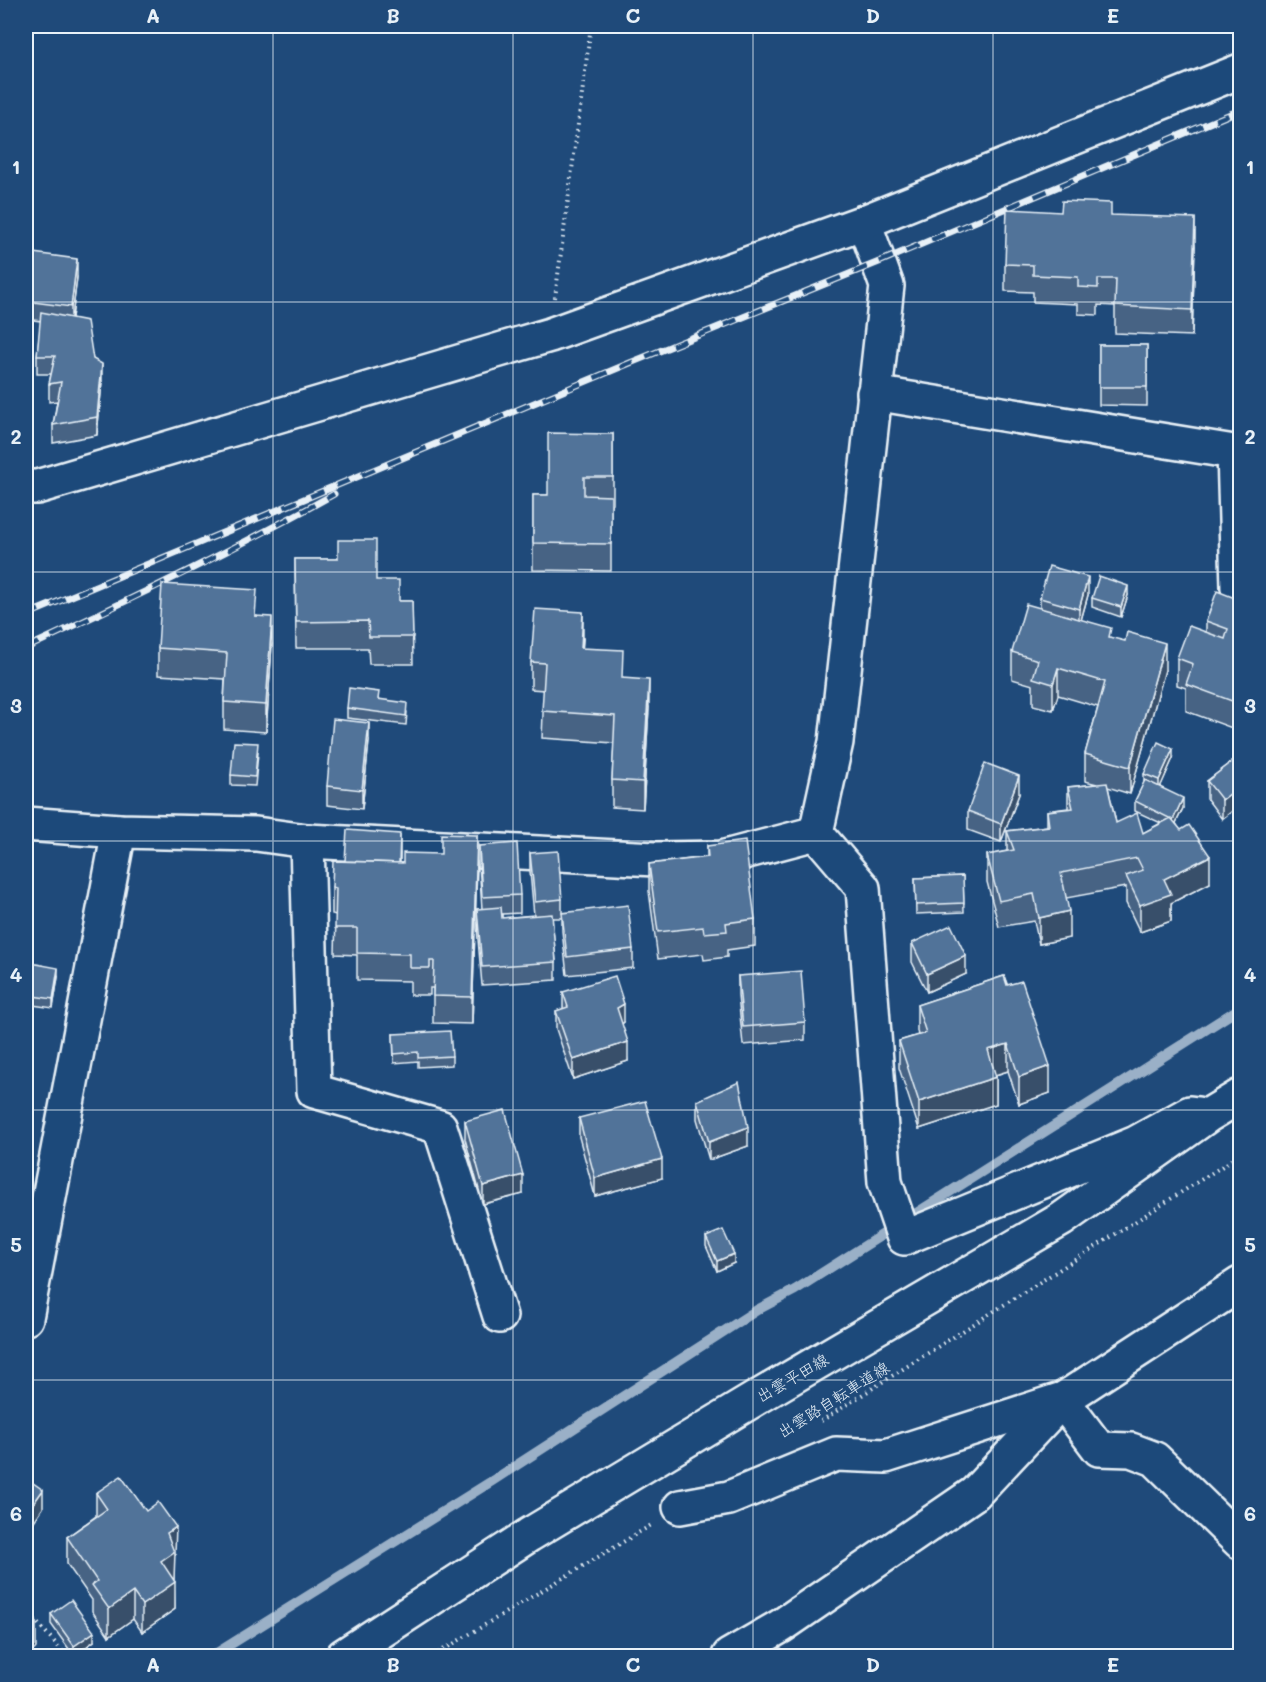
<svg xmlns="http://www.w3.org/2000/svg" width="1266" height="1682" viewBox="0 0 1266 1682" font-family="Mali,'Klee One',sans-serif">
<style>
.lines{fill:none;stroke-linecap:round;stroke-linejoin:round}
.stream{stroke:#9ab0c7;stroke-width:10}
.minor-casing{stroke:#e8f1f8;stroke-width:38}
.tertiary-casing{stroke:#e8f1f8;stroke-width:38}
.secondary-casing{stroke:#e8f1f8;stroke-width:38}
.path{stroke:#e8f1f8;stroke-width:4;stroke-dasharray:1.5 4.5;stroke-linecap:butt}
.minor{stroke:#1f4a7a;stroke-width:33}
.tertiary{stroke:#1f4a7a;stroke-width:33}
.secondary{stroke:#1f4a7a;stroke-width:33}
.rail-casing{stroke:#e8f1f8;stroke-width:7}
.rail{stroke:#1f4a7a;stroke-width:4.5;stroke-dasharray:14;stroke-linecap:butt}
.wall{fill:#466384;stroke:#e8f1f8;stroke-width:1.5}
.shaded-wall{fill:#39506b;stroke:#e8f1f8;stroke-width:1.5}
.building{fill:#517399;stroke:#e8f1f8;stroke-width:1.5}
.grid{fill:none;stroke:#e8f1f8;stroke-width:1.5;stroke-opacity:0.55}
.labels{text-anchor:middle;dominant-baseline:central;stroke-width:5;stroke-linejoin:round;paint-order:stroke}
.street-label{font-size:16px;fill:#e8f1f8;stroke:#1f4a7a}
.neatline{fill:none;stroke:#e8f1f8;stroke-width:2}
.grid-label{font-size:20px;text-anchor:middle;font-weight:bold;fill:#e8f1f8}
</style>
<rect width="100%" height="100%" fill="#1f4a7a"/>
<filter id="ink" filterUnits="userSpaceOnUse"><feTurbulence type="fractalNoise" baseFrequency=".0167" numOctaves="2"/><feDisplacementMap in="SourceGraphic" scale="12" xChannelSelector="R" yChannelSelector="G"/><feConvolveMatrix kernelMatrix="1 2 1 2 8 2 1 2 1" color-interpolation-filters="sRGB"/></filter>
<g filter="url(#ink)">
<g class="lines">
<polyline class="stream" points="212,1656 492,1481 757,1310 795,1290 1240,1008"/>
<g class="minor-casing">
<g id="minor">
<polyline points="864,222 887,286 836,742 816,833 863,888 885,1182 904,1238 1136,1143 1190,1113 1198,1114"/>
<polyline points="874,393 1234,452 1238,588 1240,591"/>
<polyline points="26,824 119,831 256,834 307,841 655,859 721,858 816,833"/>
<polyline points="307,841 314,1091 440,1127 500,1316"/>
<polyline points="26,1318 119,831"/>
<polyline points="1062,1400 1099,1449 1131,1450 1155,1459 1240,1542"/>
<polyline points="680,1507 729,1498 836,1454 886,1456 1060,1400"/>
<polyline points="729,1656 781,1626 975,1493 1062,1400 1240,1284"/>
</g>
</g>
<g class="tertiary-casing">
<polyline id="tertiary" points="26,487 37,487 550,335 864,222 1240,71"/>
</g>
<g class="secondary-casing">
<polyline id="secondary" points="343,1656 529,1535 758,1397 1062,1219 1207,1116 1240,1096"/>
</g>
<g class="path">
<polyline points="555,298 591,26"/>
<polyline points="821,1421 1240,1155"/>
<polyline points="26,1610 65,1654 65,1656"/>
<polyline points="433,1656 653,1524"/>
</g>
<use href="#minor" class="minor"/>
<use href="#tertiary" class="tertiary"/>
<use href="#secondary" class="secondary"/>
<g class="rail-casing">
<g id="rail">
<polyline points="26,615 630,363 879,262 1240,110"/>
<path d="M26,648C130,600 234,550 334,494"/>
</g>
</g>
<use href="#rail" class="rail"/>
</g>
<g class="wall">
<polygon points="1111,215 1195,245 1192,336 1115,333 1115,306 1098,305 1098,315 1078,314 1078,304 1033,302 1033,292 1005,291 1005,264"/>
<polygon points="26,252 77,277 72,318 93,359 102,382 97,435 53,443 53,425 57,401 49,402 49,384 51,374 37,374 37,356 41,321 26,319"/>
<polygon points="1099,345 1147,345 1147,406 1099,405"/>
<polygon points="613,434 613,504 611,504 611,571 533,570 533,495 548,495"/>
<polygon points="295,559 338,559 376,580 399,601 412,601 413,664 369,664 368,648 296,648"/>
<polygon points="1088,595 1081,620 1165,670 1130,794 1108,787 1116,823 1143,833 1161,823 1135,811 1135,801 1144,783 1144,774 1173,758 1160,787 1183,808 1176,823 1210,883 1171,903 1171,921 1140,932 1126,903 1126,887 1066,898 1069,938 1039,944 1034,921 999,927 987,882 987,855 1007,851 1007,831 1047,826 1047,811 1068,808 1068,787 1097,784 1085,781 1085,754 1098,707 1058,695 1053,710 1033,705 1033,685 1012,679 1012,652 1040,608 1040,598"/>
<polygon points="1128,595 1121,617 1092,607 1092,598"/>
<polygon points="1240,600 1240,731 1186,711 1186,688 1177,685 1177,658 1206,632 1206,621"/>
<polygon points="257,616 272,644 266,732 224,729 224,702 225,679 158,675 158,648"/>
<polygon points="583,639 582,648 623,678 649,707 643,809 612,807 612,780 614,743 542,738 544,690 531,689 531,662"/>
<polygon points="379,699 407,712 406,725 347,718 347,708"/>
<polygon points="369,741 362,809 327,805 327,786"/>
<polygon points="258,753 255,786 231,785 231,775"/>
<polygon points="1240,756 1222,819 1207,799 1207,781"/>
<polygon points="1019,794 1001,842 968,830 968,811"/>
<polygon points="479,846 520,895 520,913 502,914 502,918 534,915 530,872 530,853 562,899 562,913 633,949 633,968 567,975 562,931 562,918 552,918 556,962 556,980 482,985 477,928 477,909 482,909 479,864"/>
<polygon points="707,846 755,919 755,946 727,950 727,957 704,960 703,954 658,959 649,891 649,864 707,857"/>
<polygon points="400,853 400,863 477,862 472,1024 433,1023 433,988 430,988 430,995 410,995 410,981 357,980 357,955 335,954 336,915 332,914 332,887 345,861"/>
<polygon points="963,876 964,912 916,914 915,878"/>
<polygon points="912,943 966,974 927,992 912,962"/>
<polygon points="738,976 805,1022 805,1040 743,1045 738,995"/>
<polygon points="1004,976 1050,1093 1019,1104 1008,1071 996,1075 996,1104 919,1129 899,1068 899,1041 918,1035 917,1031 917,1005"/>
<polygon points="58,977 53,1008 26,1004 26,995"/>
<polygon points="563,992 624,1022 622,1024 628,1061 573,1079 556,1029 556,1011 563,1009"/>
<polygon points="393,1034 452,1056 452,1065 418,1067 418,1061 394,1063"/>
<polygon points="697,1101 748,1146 709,1160 697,1119"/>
<polygon points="579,1118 662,1178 595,1196 579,1137"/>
<polygon points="465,1121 523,1194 483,1204 465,1139"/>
<rect x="26" y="1128" width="4" height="40"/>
<polygon points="706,1237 734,1263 717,1271 706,1246"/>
<polygon points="96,1493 176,1554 174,1555 174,1580 175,1609 142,1632 133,1619 109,1636 92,1611 92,1600 67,1564 67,1537 96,1516"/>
<polygon points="51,1614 94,1641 74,1656 51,1624"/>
</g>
<g class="shaded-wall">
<polygon points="1195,218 1195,245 1192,336 1192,310"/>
<polygon points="77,259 77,277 71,325 71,307"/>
<polygon points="102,364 102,382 97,435 97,417"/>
<polygon points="1088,577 1088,595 1079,627 1079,609"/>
<polygon points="1128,586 1128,595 1121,617 1121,607"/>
<polygon points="583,612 583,639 581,674 581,648"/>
<polygon points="272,617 272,644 266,732 266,705"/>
<polygon points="1165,643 1165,670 1130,794 1130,767"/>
<polygon points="1058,668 1058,695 1053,710 1053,684"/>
<polygon points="649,680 649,707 643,809 643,782"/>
<polygon points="369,723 369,741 362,809 362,790"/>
<polygon points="1173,749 1173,758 1159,790 1159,780"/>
<polygon points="1019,776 1019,794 1001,842 1001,824"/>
<polygon points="1240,786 1240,805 1222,819 1222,800"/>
<polygon points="1183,798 1183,808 1173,829 1173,820"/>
<polygon points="400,834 400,853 398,886 398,867"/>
<polygon points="477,835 477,862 472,1024 472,997"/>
<polygon points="1210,856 1210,883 1171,903 1171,921 1140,932 1140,905 1164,879"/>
<polygon points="1069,911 1069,938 1039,944 1039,918"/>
<polygon points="966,956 966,974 927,992 927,974"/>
<polygon points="58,968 58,977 53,1008 53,999"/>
<polygon points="624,1004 624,1022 617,1027 617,1008"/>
<polygon points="628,1042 628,1061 573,1079 573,1060"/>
<polygon points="1008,1044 1008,1071 988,1077 988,1050"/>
<polygon points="1050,1066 1050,1093 1019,1104 1019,1077"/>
<polygon points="996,1077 996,1104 919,1129 919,1102"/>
<polygon points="748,1127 748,1146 709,1160 709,1142"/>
<polygon points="662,1159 662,1178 595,1196 595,1178"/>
<polygon points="523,1175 523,1194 483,1204 483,1186"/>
<polygon points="734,1254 734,1263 717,1271 717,1261"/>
<polygon points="43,1490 43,1508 26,1533 26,1514"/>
<polygon points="176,1527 174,1579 161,1588 161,1561 167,1533"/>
<polygon points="175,1582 175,1609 142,1632 142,1605"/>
<polygon points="133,1592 133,1619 109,1636 109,1609"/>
<polygon points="36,1621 36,1648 29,1656 26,1656 26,1634"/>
<polygon points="94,1632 94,1641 74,1656 74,1646"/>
</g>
<g class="building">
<polygon points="1062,201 1111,203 1111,215 1195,218 1192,310 1115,306 1116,279 1098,279 1098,288 1078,287 1078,277 1033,275 1033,265 1005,264 1007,209 1061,212"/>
<polygon points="26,252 77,259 71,307 26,301"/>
<polygon points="41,312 87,321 93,359 102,364 97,417 53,425 61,382 49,384 55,356 37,356"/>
<rect x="1099" y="345" width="48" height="42"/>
<polygon points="548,433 613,434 613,477 584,477 584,495 611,496 611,544 533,543 533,495 548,495"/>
<polygon points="338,540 376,540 376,580 399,580 399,601 412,601 413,637 369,637 368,621 296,622 295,559 338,559"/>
<polygon points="1049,566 1088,577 1079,609 1040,598"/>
<polygon points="1099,576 1128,586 1121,607 1092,598"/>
<polygon points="162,584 257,590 255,616 272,617 266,705 224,702 227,653 158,648"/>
<polygon points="1217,591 1240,600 1240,704 1186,684 1193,664 1177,658 1189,626 1225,639 1228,629 1206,621"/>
<polygon points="1026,604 1111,628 1109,637 1125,641 1127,632 1165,643 1130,767 1085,754 1105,682 1058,668 1053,684 1033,678 1038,660 1012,652"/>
<polygon points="535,609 583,612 581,648 623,650 622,678 649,680 643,782 612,780 615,716 542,711 545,663 531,662"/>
<polygon points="349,688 379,692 378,699 407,703 406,716 347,708"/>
<polygon points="333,719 369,723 362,790 327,786"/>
<polygon points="234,742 258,743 255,777 231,775"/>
<polygon points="1158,742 1173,749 1159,780 1144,774"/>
<polygon points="1240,756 1240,786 1222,800 1207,781"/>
<polygon points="985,763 1019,776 1001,824 968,811"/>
<polygon points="1145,780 1183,798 1173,820 1135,801"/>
<polygon points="1107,783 1116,823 1137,813 1143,833 1171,818 1181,830 1189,825 1210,856 1164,879 1171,894 1140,905 1126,876 1143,870 1137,858 1061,873 1069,911 1039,918 1034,894 999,901 987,855 1014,850 1007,831 1049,826 1047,811 1073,808 1068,787"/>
<polygon points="347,830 400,834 399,863 345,861"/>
<polygon points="441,834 477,835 472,997 433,996 434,961 430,961 430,968 410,968 410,954 357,953 357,928 335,928 336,888 332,887 333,861 403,863 403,853 441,854"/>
<polygon points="745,841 755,919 726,923 727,931 704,933 703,927 658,932 649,864 708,857 707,846"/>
<polygon points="517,843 520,895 482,897 479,846"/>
<polygon points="558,851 562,899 535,902 530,853"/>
<polygon points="963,876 964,903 916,905 915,878"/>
<polygon points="628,905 633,949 567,957 562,913"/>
<polygon points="501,907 502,918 552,914 556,962 482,967 477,909"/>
<polygon points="951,925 966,956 927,974 912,943"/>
<polygon points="31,963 58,968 53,999 26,995"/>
<polygon points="801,971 805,1022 743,1027 738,976"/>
<polygon points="615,976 624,1004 617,1008 628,1042 573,1060 556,1011 568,1007 563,992"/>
<polygon points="1004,976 1007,985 1022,981 1050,1066 1019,1077 1008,1044 988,1050 996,1077 919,1102 899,1041 926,1033 917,1005"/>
<polygon points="450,1031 452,1056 418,1058 418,1052 394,1054 393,1034"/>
<polygon points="739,1082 748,1127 709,1142 697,1101"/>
<polygon points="645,1101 662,1159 595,1178 579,1118"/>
<polygon points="505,1110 523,1175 483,1186 465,1121"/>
<polygon points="26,1128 30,1128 30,1150 26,1149"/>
<polygon points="723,1230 734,1254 717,1261 706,1237"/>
<polygon points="121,1476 146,1511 158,1502 176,1527 167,1533 174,1552 161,1561 175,1582 142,1605 133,1592 109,1609 92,1585 97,1581 67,1537 107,1509 96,1493"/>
<polygon points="26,1478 43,1490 26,1514"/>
<polygon points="71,1600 94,1632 74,1646 51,1614"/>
<polygon points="26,1612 36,1621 26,1634"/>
</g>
</g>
<path class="grid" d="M273,26V1656M513,26V1656M753,26V1656M993,26V1656M26,302H1240M26,572H1240M26,841H1240M26,1110H1240M26,1380H1240"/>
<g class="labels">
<g class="street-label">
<text transform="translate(792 1377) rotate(-30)">出雲平田線</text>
<text transform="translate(833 1399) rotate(-32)">出雲路自転車道線</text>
</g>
</g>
<rect width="1266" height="1682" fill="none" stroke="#1f4a7a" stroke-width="66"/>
<rect x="33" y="33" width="1200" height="1616" class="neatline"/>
<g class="grid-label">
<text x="153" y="23">A</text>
<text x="393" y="23">B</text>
<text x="633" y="23">C</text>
<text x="873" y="23">D</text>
<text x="1113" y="23">E</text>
<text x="16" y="174">1</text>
<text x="1250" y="174">1</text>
<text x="16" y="444">2</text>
<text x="1250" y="444">2</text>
<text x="16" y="713">3</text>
<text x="1250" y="713">3</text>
<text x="16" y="982">4</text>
<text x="1250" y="982">4</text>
<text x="16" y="1252">5</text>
<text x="1250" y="1252">5</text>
<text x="16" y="1521">6</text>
<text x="1250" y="1521">6</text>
<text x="153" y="1672">A</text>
<text x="393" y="1672">B</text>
<text x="633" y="1672">C</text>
<text x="873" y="1672">D</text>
<text x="1113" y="1672">E</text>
</g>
</svg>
